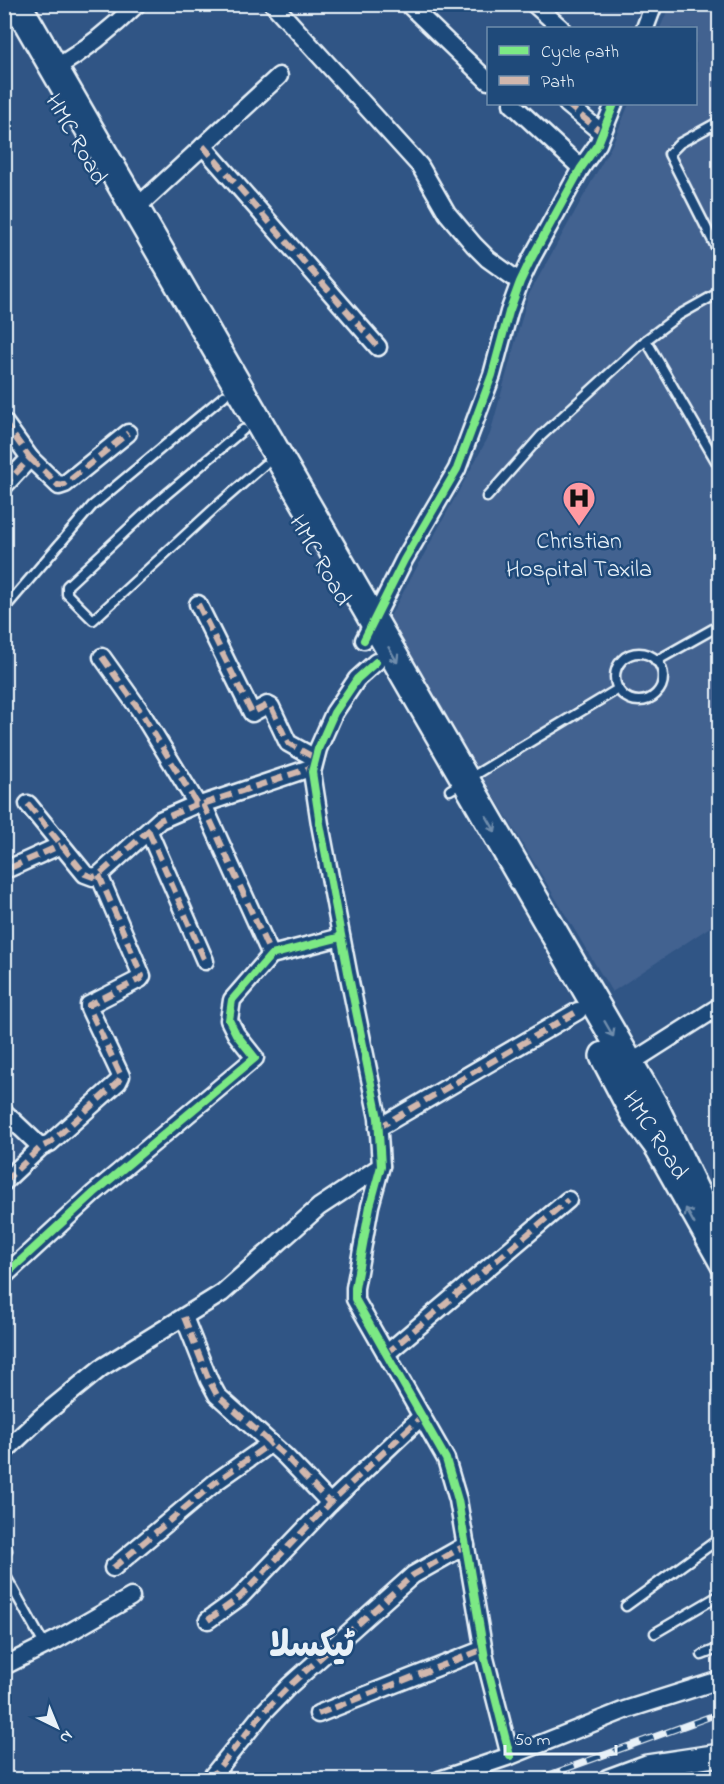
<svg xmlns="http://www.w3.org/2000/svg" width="724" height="1784" viewBox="0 0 724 1784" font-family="'Indie Flower','Playpen Sans Arabic',sans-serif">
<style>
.built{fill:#426290}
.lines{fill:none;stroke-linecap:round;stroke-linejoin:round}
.service-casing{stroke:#e8f1f8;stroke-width:13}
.minor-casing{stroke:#e8f1f8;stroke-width:21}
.tertiary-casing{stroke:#e8f1f8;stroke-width:26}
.primary-casing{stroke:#e8f1f8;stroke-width:32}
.service{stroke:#1f4a7a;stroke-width:8}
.minor{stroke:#1f4a7a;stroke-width:16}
.tertiary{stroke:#1f4a7a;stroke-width:21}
.primary{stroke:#1f4a7a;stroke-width:27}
.rail-casing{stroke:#e8f1f8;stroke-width:7}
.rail{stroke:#1f4a7a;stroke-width:4.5;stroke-dasharray:14;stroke-linecap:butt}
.quiet{stroke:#d1b7ad;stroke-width:6;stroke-dasharray:12 6;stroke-linecap:butt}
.cycleway-casing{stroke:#1f4a7a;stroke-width:11}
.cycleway{stroke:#7ce984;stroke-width:8}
.oneway{stroke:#6f8dac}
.labels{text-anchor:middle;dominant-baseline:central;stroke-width:5;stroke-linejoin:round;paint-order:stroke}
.street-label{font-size:24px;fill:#e8f1f8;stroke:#1f4a7a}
.poi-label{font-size:24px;fill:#e8f1f8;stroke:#1f4a7a}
.town-label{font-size:36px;font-weight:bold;fill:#e8f1f8;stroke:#1f4a7a}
</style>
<rect width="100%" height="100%" fill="#305585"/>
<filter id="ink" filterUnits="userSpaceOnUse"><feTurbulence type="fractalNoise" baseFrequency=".0167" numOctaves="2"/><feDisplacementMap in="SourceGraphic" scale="12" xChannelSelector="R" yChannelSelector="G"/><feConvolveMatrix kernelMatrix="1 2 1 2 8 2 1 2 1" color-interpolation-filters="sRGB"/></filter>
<g filter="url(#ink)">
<polygon class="built" points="670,5 719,5 719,921 612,992 388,620 490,434 528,296 612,145 629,104 696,104 696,28 660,28"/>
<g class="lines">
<g class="service-casing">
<g id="service">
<polyline points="720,121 680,143 669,154 720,255"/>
<polyline points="646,340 720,468"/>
<polyline points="243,430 156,503 67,586 67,594 93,620 218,505 264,465"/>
<polyline points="487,497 541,436 646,340 679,315 720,292"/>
<polyline points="4,609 92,506 224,396"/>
<circle cx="639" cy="677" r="24"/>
<polyline points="656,661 720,625"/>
<polyline points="450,790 618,689"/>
<polyline points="4,1551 7,1550"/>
<polyline points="4,1573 45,1646"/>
<polyline points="626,1606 720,1538"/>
<polyline points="655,1633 720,1595"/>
<polyline points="702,1655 720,1648"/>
</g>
</g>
<g class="minor-casing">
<g id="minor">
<polyline points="273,4 420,166 447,213 474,245 488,259 520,282"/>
<polyline points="408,4 488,81"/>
<polyline points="534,4 561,28"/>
<polyline points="645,28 654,4"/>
<path d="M54,69C84,51 112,29 137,4"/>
<polyline points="512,104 581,168"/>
<polyline points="567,104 602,133"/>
<polyline points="203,146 378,347"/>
<polyline points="135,209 279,76"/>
<polyline points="4,422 30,458 4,486"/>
<polyline points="30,458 59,486 65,484 128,433"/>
<polyline points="198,604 252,713 267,705 271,707 288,743 315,758"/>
<polyline points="364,640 404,560 457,469 492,375 509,312 520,282 531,259 581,168 598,144 614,104"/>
<polyline points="102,657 139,709 197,804"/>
<polyline points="376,662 357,679 334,713 318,749 312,772 320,824 348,972 378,1118 381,1166 370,1206 355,1288 355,1299 446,1459 458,1500 485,1658 510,1756"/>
<polyline points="28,804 85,874 93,877 99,875 160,820 197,804 203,804 313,767"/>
<polyline points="203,804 271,955"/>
<polyline points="149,832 205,961"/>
<polyline points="10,868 61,845"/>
<polyline points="629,1064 720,1006"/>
<polyline points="4,1112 41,1147"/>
<polyline points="378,1128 578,1011"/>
<polyline points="651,1144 720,1267"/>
<polyline points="4,1182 41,1147 50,1143 118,1082 121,1076 89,1008 89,1005 140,979 142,976 99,875"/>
<polyline points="4,1276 94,1193 255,1058 236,1034 229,1020 232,1000 271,955 341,937"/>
<polyline points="184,1317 209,1380 217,1395 285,1456 330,1503"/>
<polyline points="386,1354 568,1200"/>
<polyline points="4,1452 41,1417 101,1368 222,1293 319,1207 381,1166"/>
<polyline points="113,1568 217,1481 271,1443"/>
<polyline points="208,1620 240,1597 330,1503 422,1416"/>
<polyline points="4,1666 56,1640 131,1597"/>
<polyline points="318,1714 484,1649"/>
<polyline points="209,1780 262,1714 289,1686 413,1575 466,1545"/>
<polyline points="439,1780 510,1756 625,1710 720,1680"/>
</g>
</g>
<g class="tertiary-casing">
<polyline id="tertiary" points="609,1780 647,1766 720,1755"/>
</g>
<g class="primary-casing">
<g id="primary">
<polyline points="17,4 654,1106 703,1208 720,1237"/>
<polyline points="604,1056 635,1115 662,1151"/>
</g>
</g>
<use href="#service" class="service"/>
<use href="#minor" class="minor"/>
<use href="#tertiary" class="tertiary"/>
<use href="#primary" class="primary"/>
<g class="rail-casing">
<polyline id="rail" points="535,1780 720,1713"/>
</g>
<use href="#rail" class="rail"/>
<g class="quiet">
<polyline points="567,104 602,133"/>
<polyline points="203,146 378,347"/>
<polyline points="4,422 30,458 4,486"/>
<polyline points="30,458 59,486 65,484 128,433"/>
<polyline points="198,604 252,713 267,705 271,707 288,743 315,758"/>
<polyline points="102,657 139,709 197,804"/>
<polyline points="28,804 85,874 93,877 99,875 160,820 197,804 203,804 313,767"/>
<polyline points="203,804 271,955"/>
<polyline points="149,832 205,961"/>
<polyline points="10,868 61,845"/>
<polyline points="378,1128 578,1011"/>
<polyline points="4,1182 41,1147 50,1143 118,1082 121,1076 89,1008 89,1005 140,979 142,976 99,875"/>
<polyline points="184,1317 209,1380 217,1395 285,1456 330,1503"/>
<polyline points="386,1354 568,1200"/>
<polyline points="113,1568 217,1481 271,1443"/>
<polyline points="208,1620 240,1597 330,1503 422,1416"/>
<polyline points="318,1714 484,1649"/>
<polyline points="209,1780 262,1714 289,1686 413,1575 466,1545"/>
</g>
<g class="cycleway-casing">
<g id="cycleway">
<polyline points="364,640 404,560 457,469 492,375 509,312 520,282 531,259 581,168 598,144 614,104"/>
<polyline points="376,662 357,679 334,713 318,749 312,772 320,824 348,972 378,1118 381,1166 370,1206 355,1288 355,1299 446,1459 458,1500 485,1658 510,1756"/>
<polyline points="4,1276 94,1193 255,1058 236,1034 229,1020 232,1000 271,955 341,937"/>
</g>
</g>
<use href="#cycleway" class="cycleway"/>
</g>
<defs><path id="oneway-shaft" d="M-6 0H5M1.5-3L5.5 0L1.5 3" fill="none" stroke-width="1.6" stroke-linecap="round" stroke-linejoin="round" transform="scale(1.5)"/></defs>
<g class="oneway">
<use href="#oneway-shaft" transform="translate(393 655) rotate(60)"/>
<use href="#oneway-shaft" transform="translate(491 824) rotate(60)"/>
<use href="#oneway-shaft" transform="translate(609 1029) rotate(60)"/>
<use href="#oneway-shaft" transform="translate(690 1216) rotate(-119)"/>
</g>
</g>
<defs>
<g id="hospital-pin" transform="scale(1.725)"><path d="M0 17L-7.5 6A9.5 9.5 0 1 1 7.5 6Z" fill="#ff9aa2" stroke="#1f4a7a"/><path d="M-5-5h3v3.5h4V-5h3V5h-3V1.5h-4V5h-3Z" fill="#111"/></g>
</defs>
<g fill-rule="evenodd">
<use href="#hospital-pin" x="579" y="498"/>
</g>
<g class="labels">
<g class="street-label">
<text transform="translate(75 140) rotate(60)">HMC Road</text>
<text transform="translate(319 561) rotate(60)">HMC Road</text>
<text transform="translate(654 1136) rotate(57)">HMC Road</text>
</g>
<g class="poi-label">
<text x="579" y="542">Christian<tspan x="579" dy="28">Hospital Taxila</tspan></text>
</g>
<g class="town-label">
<text x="312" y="1647">ٹیکسلا</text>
</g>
</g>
<rect width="724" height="1784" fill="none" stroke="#1f4a7a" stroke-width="24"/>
<rect x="12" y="12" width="700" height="1760" fill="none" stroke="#e8f1f8" stroke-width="2" filter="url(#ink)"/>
<rect x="487" y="27" width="210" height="78" fill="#1f4a7a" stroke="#6f8dac" stroke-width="1.5"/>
<rect x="499" y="46" width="30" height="9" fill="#7ce984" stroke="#6f8dac" stroke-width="1.5"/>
<text x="541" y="57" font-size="18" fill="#e8f1f8">Cycle path</text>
<rect x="499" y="76" width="30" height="9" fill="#d1b7ad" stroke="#6f8dac" stroke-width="1.5"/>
<text x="541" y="87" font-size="18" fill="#e8f1f8">Path</text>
<g transform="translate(57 1727) rotate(137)" stroke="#1f4a7a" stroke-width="4.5" paint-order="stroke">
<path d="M0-4.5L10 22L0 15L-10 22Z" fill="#e8f1f8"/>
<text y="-9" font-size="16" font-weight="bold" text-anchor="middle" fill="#e8f1f8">N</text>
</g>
<path d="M505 1745v9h111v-9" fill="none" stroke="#e8f1f8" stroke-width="3"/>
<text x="514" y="1745" font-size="18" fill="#e8f1f8" stroke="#1f4a7a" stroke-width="4.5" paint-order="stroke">50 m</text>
</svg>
